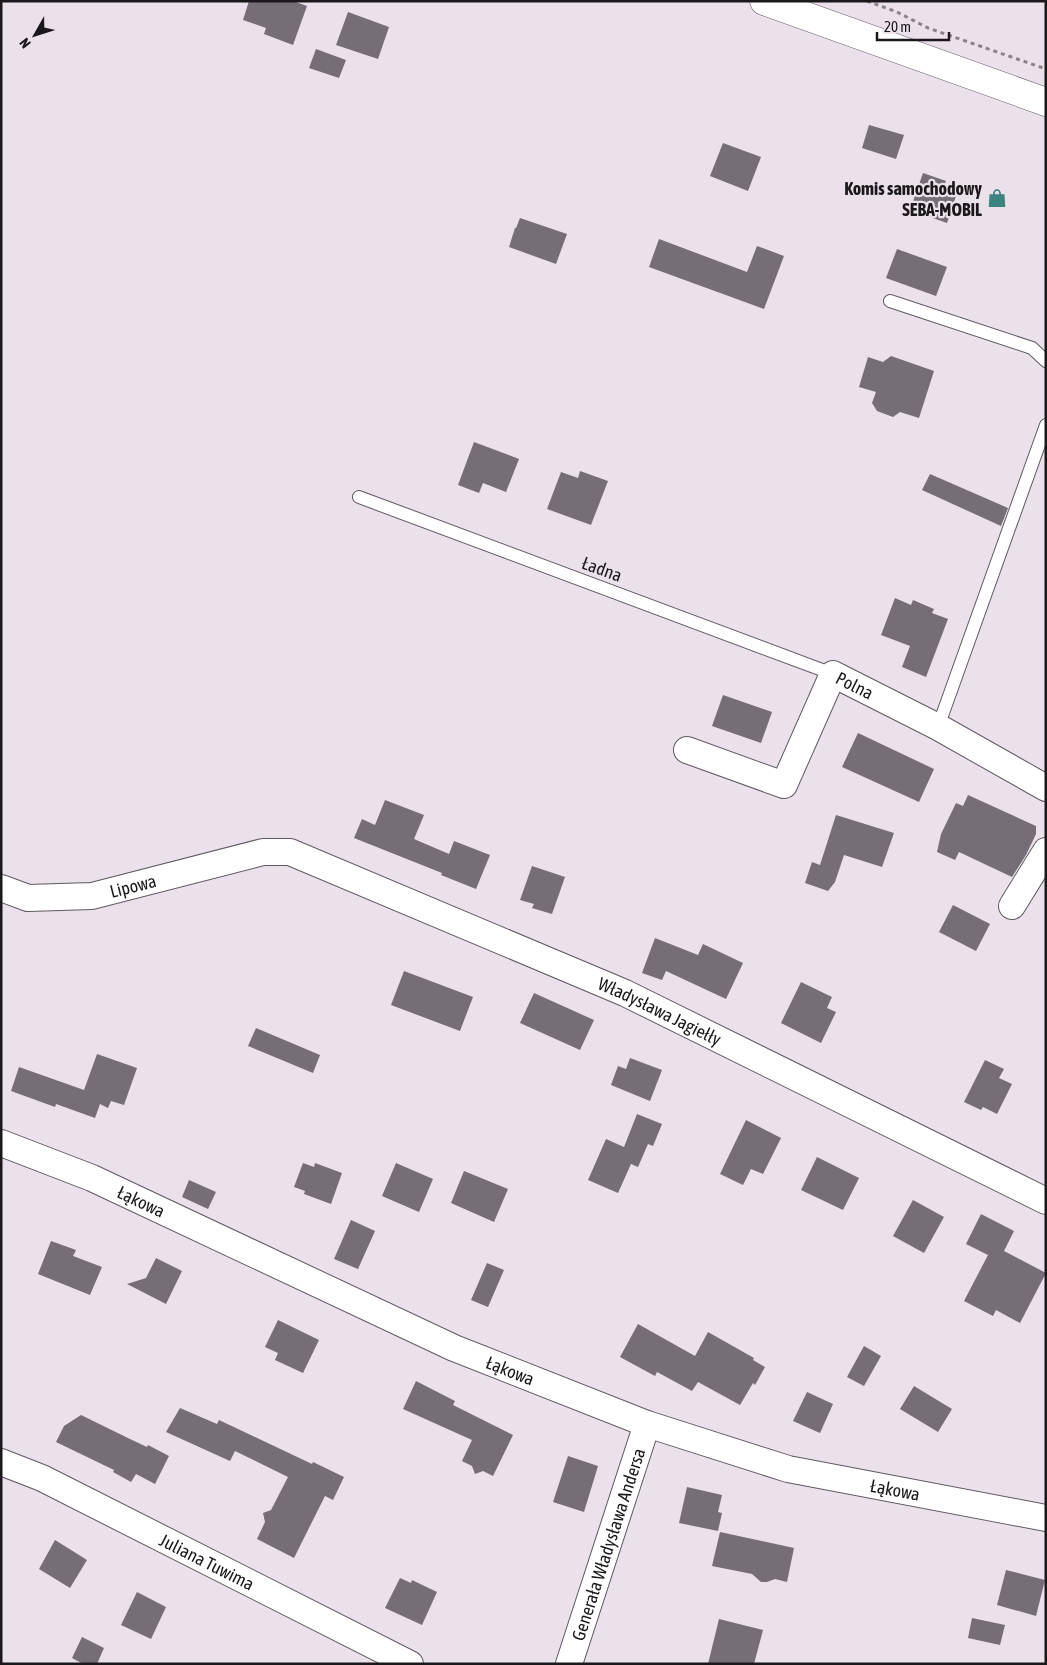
<svg xmlns="http://www.w3.org/2000/svg" width="1047" height="1665" viewBox="0 0 1047 1665" font-family="'Asap Condensed',sans-serif">
<style>
.building{fill:#756e77}
.lines{fill:none;stroke-linecap:round;stroke-linejoin:round}
.lane-casing{stroke:#605961;stroke-width:14}
.street-casing{stroke:#605961;stroke-width:28}
.secondary-casing{stroke:#605961;stroke-width:29}
.path{stroke:#888289;stroke-width:3;stroke-dasharray:4 4;stroke-linecap:butt}
.lane{stroke:#fff;stroke-width:12}
.street{stroke:#fff;stroke-width:26}
.secondary{stroke:#fff;stroke-width:28}
.labels{text-anchor:middle;dominant-baseline:central;stroke-width:4.5;stroke-linejoin:round;paint-order:stroke}
.poi-label{font-size:18px;font-weight:bold;fill:#1b181b;stroke:#eae1eb;text-anchor:end}
.street-label{font-size:18px;fill:#1b181b;stroke:#eae1eb}
</style>
<rect width="100%" height="100%" fill="#eae1eb"/>
<g class="building">
<polygon points="249,1 293,1 307,6 293,45 264,34 266,28 243,20"/>
<polygon points="348,12 389,27 378,59 336,45"/>
<polygon points="316,49 346,60 339,78 309,68"/>
<polygon points="869,125 904,135 896,159 862,148"/>
<polygon points="723,143 761,157 748,191 710,176"/>
<polygon points="923,173 946,181 944,185 958,190 947,223 910,210"/>
<polygon points="520,218 567,234 556,264 509,247 515,228 516,228"/>
<polygon points="659,239 747,272 757,246 784,256 764,309 649,267"/>
<polygon points="897,249 947,267 936,296 886,278"/>
<polygon points="891,356 934,371 919,418 900,412 893,417 877,411 872,403 876,392 859,387 868,357 883,362"/>
<polygon points="474,442 519,459 506,492 483,483 479,493 458,485"/>
<polygon points="580,471 608,481 591,525 547,509 561,472 578,478"/>
<polygon points="930,474 1008,508 1001,526 922,490"/>
<polygon points="895,598 911,605 913,600 934,609 932,613 948,619 926,677 902,667 910,646 881,635"/>
<polygon points="723,695 772,712 761,743 712,726"/>
<polygon points="858,733 934,769 919,802 842,767"/>
<polygon points="968,795 1036,826 1036,834 1026,855 1012,877 959,852 955,860 937,852 941,834 956,803 963,806"/>
<polygon points="385,800 424,815 414,839 449,854 454,841 490,855 476,889 441,875 442,873 354,838 362,819 375,825"/>
<polygon points="836,815 894,833 882,867 844,855 835,882 828,891 805,883 812,862 820,865"/>
<polygon points="532,866 565,877 552,914 532,908 534,904 520,900"/>
<polygon points="953,905 990,924 976,951 939,932"/>
<polygon points="655,938 698,955 703,944 743,963 726,999 666,971 662,980 642,973"/>
<polygon points="404,971 473,997 460,1031 391,1005"/>
<polygon points="801,982 832,997 827,1008 836,1012 821,1043 781,1023"/>
<polygon points="534,993 594,1020 580,1050 520,1023"/>
<polygon points="256,1028 320,1055 313,1073 248,1046"/>
<polygon points="97,1054 137,1068 124,1105 111,1101 108,1108 100,1104 95,1118 56,1104 55,1107 11,1091 19,1067 84,1090"/>
<polygon points="630,1058 662,1070 650,1101 611,1085 618,1066 626,1069"/>
<polygon points="985,1060 1004,1069 999,1078 1012,1084 997,1114 983,1107 981,1110 964,1102"/>
<polygon points="637,1114 662,1124 653,1146 648,1144 638,1167 631,1164 618,1193 588,1180 606,1139 624,1147"/>
<polygon points="746,1120 781,1138 763,1174 751,1169 743,1185 720,1174"/>
<polygon points="817,1157 859,1178 843,1210 801,1190"/>
<polygon points="303,1163 314,1167 315,1163 342,1173 331,1204 304,1194 305,1191 294,1187"/>
<polygon points="396,1163 433,1179 419,1212 382,1196"/>
<polygon points="464,1171 508,1189 494,1222 451,1203"/>
<polygon points="189,1180 216,1192 208,1209 182,1197"/>
<polygon points="913,1200 944,1217 924,1253 893,1236"/>
<polygon points="981,1214 1014,1231 1004,1251 1046,1273 1020,1323 996,1310 993,1316 964,1301 988,1255 966,1244"/>
<polygon points="351,1220 375,1231 358,1269 334,1259"/>
<polygon points="51,1241 76,1250 73,1256 102,1267 90,1295 38,1274"/>
<polygon points="156,1258 182,1271 166,1304 127,1284 146,1278"/>
<polygon points="487,1263 504,1270 488,1307 471,1300"/>
<polygon points="278,1320 319,1340 303,1373 275,1360 278,1353 265,1347"/>
<polygon points="638,1324 695,1356 708,1332 754,1358 753,1360 765,1367 755,1385 753,1383 740,1405 698,1382 692,1391 657,1372 655,1376 620,1357"/>
<polygon points="864,1346 881,1356 864,1386 847,1377"/>
<polygon points="416,1381 455,1401 453,1405 513,1435 493,1476 483,1471 475,1474 472,1466 462,1461 472,1440 403,1409"/>
<polygon points="914,1386 952,1409 938,1432 900,1409"/>
<polygon points="807,1392 833,1404 820,1433 793,1421"/>
<polygon points="180,1408 217,1424 219,1420 312,1464 313,1462 344,1477 333,1500 325,1496 294,1558 257,1539 265,1522 263,1513 271,1510 288,1477 235,1451 230,1461 166,1432"/>
<polygon points="81,1415 130,1439 147,1447 148,1445 169,1456 155,1484 136,1474 131,1482 113,1472 114,1470 56,1442 64,1426"/>
<polygon points="568,1456 598,1466 584,1512 553,1502"/>
<polygon points="687,1487 722,1495 718,1512 722,1513 718,1531 679,1523"/>
<polygon points="720,1532 794,1548 787,1582 775,1579 767,1582 761,1582 752,1574 712,1566"/>
<polygon points="55,1540 87,1560 70,1588 39,1569"/>
<polygon points="1006,1570 1045,1580 1036,1616 997,1605"/>
<polygon points="400,1578 411,1583 412,1580 437,1592 422,1625 385,1608"/>
<polygon points="137,1592 166,1607 151,1639 121,1625"/>
<polygon points="972,1618 1005,1625 1000,1645 968,1638"/>
<polygon points="719,1619 763,1630 754,1664 708,1664"/>
<polygon points="82,1637 104,1648 97,1664 83,1664 72,1658"/>
</g>
<g class="lines">
<g class="lane-casing">
<g id="lane">
<polyline points="890,301 1032,348 1046,361"/>
<polyline points="359,497 833,674"/>
<polyline points="938,727 1046,425"/>
</g>
</g>
<g class="street-casing">
<g id="street">
<path id="s1" d="M687,750L784,785L833,674L938,727L1046,788"/>
<path id="s2" d="M1,888L28,898L92,896L263,852H290L625,993L1046,1201"/>
<polyline points="1012,906 1046,851"/>
<path id="s3" d="M1,1143L92,1178L454,1348L647,1424L788,1469L1046,1518"/>
<path id="s4" d="M1,1462L42,1478L410,1664"/>
<path id="s5" d="M569,1664L647,1424"/>
</g>
</g>
<g class="secondary-casing">
<polyline id="secondary" points="764,1 1046,102"/>
</g>
<polyline class="path" points="867,1 897,12 928,28 1046,69"/>
<use href="#lane" class="lane"/>
<use href="#street" class="street"/>
<use href="#secondary" class="secondary"/>
</g>
<defs>
<g id="shop-bare" transform="scale(1.5)"><path d="M-5-2.5h2.3a2.7 3.5 0 0 1 5.4 0H5L5.5 6h-11ZM-1.5-2.5h3a1.5 2.3 0 0 0-3 0Z" fill="#3c8481" stroke="#eae1eb" stroke-width="2.5" paint-order="stroke"/></g>
</defs>
<g fill-rule="evenodd">
<use href="#shop-bare" x="997" y="198"/>
</g>
<g class="labels">
<g class="poi-label">
<text x="982" y="188">Komis samochodowy<tspan x="982" dy="21">SEBA-MOBIL</tspan></text>
</g>
<g class="street-label">
<text transform="translate(602 569) rotate(20)">Ładna</text>
<text stroke="none"><textPath href="#s1" startOffset="249">Polna</textPath></text>
<text stroke="none"><textPath href="#s2" startOffset="135">Lipowa</textPath></text>
<text stroke="none"><textPath href="#s2" startOffset="699">Władysława Jagiełły</textPath></text>
<text stroke="none"><textPath href="#s3" startOffset="152">Łąkowa</textPath></text>
<text stroke="none"><textPath href="#s3" startOffset="558">Łąkowa</textPath></text>
<text stroke="none"><textPath href="#s3" startOffset="962">Łąkowa</textPath></text>
<text stroke="none"><textPath href="#s5" startOffset="126">Generała Władysława Andersa</textPath></text>
<text stroke="none"><textPath href="#s4" startOffset="229">Juliana Tuwima</textPath></text>
</g>
</g>
<rect width="1047" height="1665" fill="none" stroke="#1b181b" stroke-width="5"/>
<g transform="translate(35 35) rotate(231)" stroke="#eae1eb" stroke-width="4" paint-order="stroke">
<path d="M0-4L9 19L0 12L-9 19Z" fill="#1b181b"/>
<text y="-8" font-size="14" font-weight="bold" text-anchor="middle" fill="#1b181b">N</text>
</g>
<path d="M877 32v8h72v-8" fill="none" stroke="#1b181b" stroke-width="2.5"/>
<text x="884" y="32" font-size="15" fill="#1b181b" stroke="#eae1eb" stroke-width="4" paint-order="stroke">20 m</text>
</svg>
